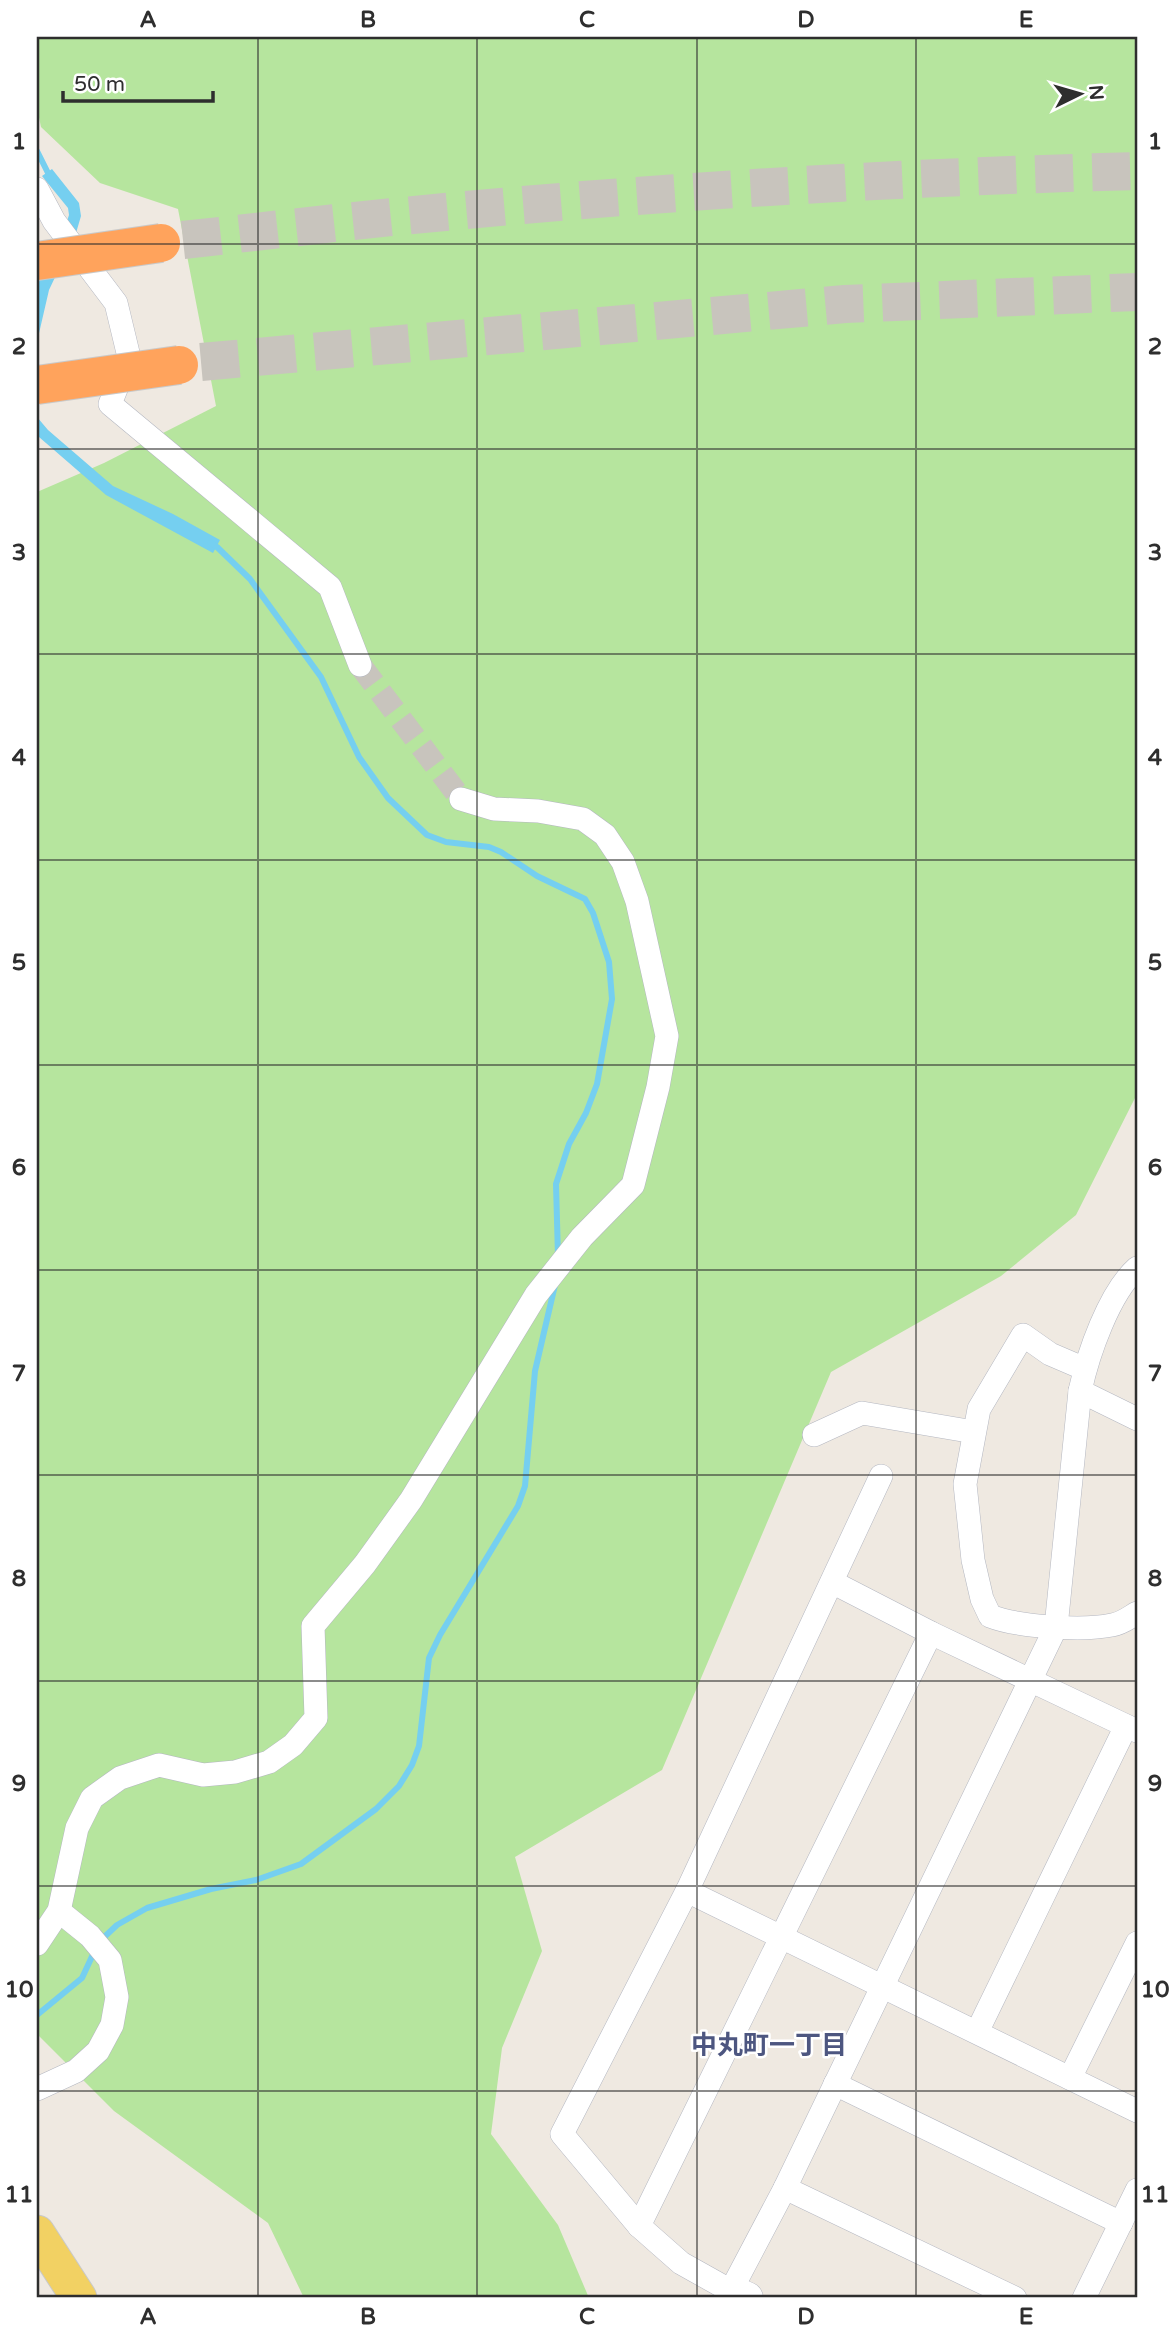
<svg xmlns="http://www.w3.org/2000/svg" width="1174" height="2335" viewBox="0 0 1174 2335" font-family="'Varela Round','Noto Sans JP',sans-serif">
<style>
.green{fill:#b6e59e}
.water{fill:#75cff0}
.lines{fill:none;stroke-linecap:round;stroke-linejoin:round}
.stream{stroke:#75cff0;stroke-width:6}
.street-tunnel{stroke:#c8c4bd;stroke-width:23;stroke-dasharray:23 11;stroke-linecap:butt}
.highway-tunnel{stroke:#c8c4bd;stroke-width:38;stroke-dasharray:38 19;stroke-linecap:butt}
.street-casing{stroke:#b4b7c1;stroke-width:24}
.secondary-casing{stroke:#b4b7c1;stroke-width:33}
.primary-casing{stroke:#c9c9c9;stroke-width:37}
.street{stroke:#fff;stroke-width:23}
.secondary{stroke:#fff;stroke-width:32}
.primary{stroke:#f2d163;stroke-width:35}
.highway-bridge-casing{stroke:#c9c9c9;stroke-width:40;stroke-linecap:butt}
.highway-bridge{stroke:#ffa35c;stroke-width:38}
.grid{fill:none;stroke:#2e2e2e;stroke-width:2;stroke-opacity:0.55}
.labels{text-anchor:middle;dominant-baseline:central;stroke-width:5;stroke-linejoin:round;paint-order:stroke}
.neighbourhood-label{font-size:26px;font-weight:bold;fill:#4d5680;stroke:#fff}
.neatline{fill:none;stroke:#2e2e2e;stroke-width:2.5}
.grid-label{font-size:23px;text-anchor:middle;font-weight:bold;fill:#2e2e2e}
</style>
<rect width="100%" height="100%" fill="#efe9e1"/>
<polygon class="green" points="37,37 1137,37 1137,1094 1076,1215 1001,1276 831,1372 662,1770 515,1857 542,1951 502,2048 491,2134 558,2225 589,2298 304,2298 268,2223 114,2111 37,2034 37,492 104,463 216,406 178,209 100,183 41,127 37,108"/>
<g class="water">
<polygon points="52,169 79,203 81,216 76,233 49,290 37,342 37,286 65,227 69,215 68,208 42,176"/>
<polygon points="37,417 48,430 113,486 173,514 220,540 213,553 106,495 39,437 37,434"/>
</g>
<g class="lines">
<g class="stream">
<polyline points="37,151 50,177"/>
<polyline points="211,543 217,547 250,579 321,677 359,757 388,798 427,835 446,842 489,847 501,852 537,876 585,899 593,913 609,962 612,999 597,1084 586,1113 569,1144 556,1184 558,1257"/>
<polyline points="100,1941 117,1925 147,1908 211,1889 256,1880 301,1864 376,1809 399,1786 412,1765 419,1746 429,1658 440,1635 518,1506 525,1486 535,1371 555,1285"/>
<polyline points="37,2015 82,1978 95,1950"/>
</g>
<polyline class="street-tunnel" points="360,665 461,799"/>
<g class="highway-tunnel">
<path d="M183,240C274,230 365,219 456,211C683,190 910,177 1137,171"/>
<polyline points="201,362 845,304 1137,292"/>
</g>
<g class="street-casing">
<g id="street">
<polyline points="37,189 54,221 116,303 129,357 110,404 330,587 360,665"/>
<path d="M1085,1369L1050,1354L1023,1335L979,1409L965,1484L973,1560L982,1599L990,1616C1018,1627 1083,1631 1112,1625C1121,1624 1130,1617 1137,1613"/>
<polyline points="1080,1391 1137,1419"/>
<polyline points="814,1435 862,1413 974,1432"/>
<polyline points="832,1582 931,1633 1137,1731"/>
<polyline points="687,1891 1137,2111"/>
<polyline points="37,1944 59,1911 77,1828 92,1798 120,1778 159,1765 203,1775 235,1772 269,1762 293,1745 316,1718 313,1626 365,1564 411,1500 536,1295 582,1237 633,1185 658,1087 667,1036 637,901 623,862 605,835 583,819 538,811 494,809 461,799"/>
<polyline points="977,2032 1126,1726"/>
<polyline points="1070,2078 1137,1943"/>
<polyline points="835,2084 1121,2223"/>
<polyline points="37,2089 76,2071 98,2051 112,2025 117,1997 110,1960 90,1936 59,1911"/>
<polyline points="785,2188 1015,2298"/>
<polyline points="639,2226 931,1633"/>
<polyline points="731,2291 681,2263 639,2226 562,2134 687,1891 881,1476"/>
<path d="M727,2298L785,2188L1056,1627L1080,1391C1088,1354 1109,1293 1137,1268"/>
<polyline points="1084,2298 1137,2190"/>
</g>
</g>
<g class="secondary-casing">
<polyline id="secondary" points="731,2291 747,2298"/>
</g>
<g class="primary-casing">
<polyline id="primary" points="37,2233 79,2298"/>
</g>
<use href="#street" class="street"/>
<use href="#secondary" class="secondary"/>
<use href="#primary" class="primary"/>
<g class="highway-bridge-casing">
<g id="highway-bridge">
<polyline points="37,261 161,243"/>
<polyline points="37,385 179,365"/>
</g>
</g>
<use href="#highway-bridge" class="highway-bridge"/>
</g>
<path class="grid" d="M258,37V2298M477,37V2298M697,37V2298M916,37V2298M37,244H1137M37,449H1137M37,654H1137M37,860H1137M37,1065H1137M37,1270H1137M37,1475H1137M37,1681H1137M37,1886H1137M37,2091H1137"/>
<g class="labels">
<g class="neighbourhood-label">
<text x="769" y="2045">中丸町一丁目</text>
</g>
</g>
<rect width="1174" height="2335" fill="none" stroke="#ffffff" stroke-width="77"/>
<g transform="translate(1080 94) rotate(85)" stroke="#ffffff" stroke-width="5" paint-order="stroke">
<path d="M0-5L12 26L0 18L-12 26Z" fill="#2e2e2e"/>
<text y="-10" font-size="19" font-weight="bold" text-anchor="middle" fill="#2e2e2e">N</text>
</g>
<path d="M63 91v10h150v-10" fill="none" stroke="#2e2e2e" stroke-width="3.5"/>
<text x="74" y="91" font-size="21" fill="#2e2e2e" stroke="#ffffff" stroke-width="5" paint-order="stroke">50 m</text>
<rect x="38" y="38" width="1098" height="2258" class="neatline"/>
<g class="grid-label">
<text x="148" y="27">A</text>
<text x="368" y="27">B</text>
<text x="587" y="27">C</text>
<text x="806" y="27">D</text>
<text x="1026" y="27">E</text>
<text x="19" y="149">1</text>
<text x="1155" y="149">1</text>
<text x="19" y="354">2</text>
<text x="1155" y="354">2</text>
<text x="19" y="560">3</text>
<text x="1155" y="560">3</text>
<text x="19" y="765">4</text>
<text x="1155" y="765">4</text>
<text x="19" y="970">5</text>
<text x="1155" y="970">5</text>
<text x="19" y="1175">6</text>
<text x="1155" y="1175">6</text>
<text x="19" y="1381">7</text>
<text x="1155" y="1381">7</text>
<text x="19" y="1586">8</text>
<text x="1155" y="1586">8</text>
<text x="19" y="1791">9</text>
<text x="1155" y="1791">9</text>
<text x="19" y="1997">10</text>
<text x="1155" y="1997">10</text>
<text x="19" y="2202">11</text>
<text x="1155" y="2202">11</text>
<text x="148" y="2324">A</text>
<text x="368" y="2324">B</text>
<text x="587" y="2324">C</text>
<text x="806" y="2324">D</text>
<text x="1026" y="2324">E</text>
</g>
</svg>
